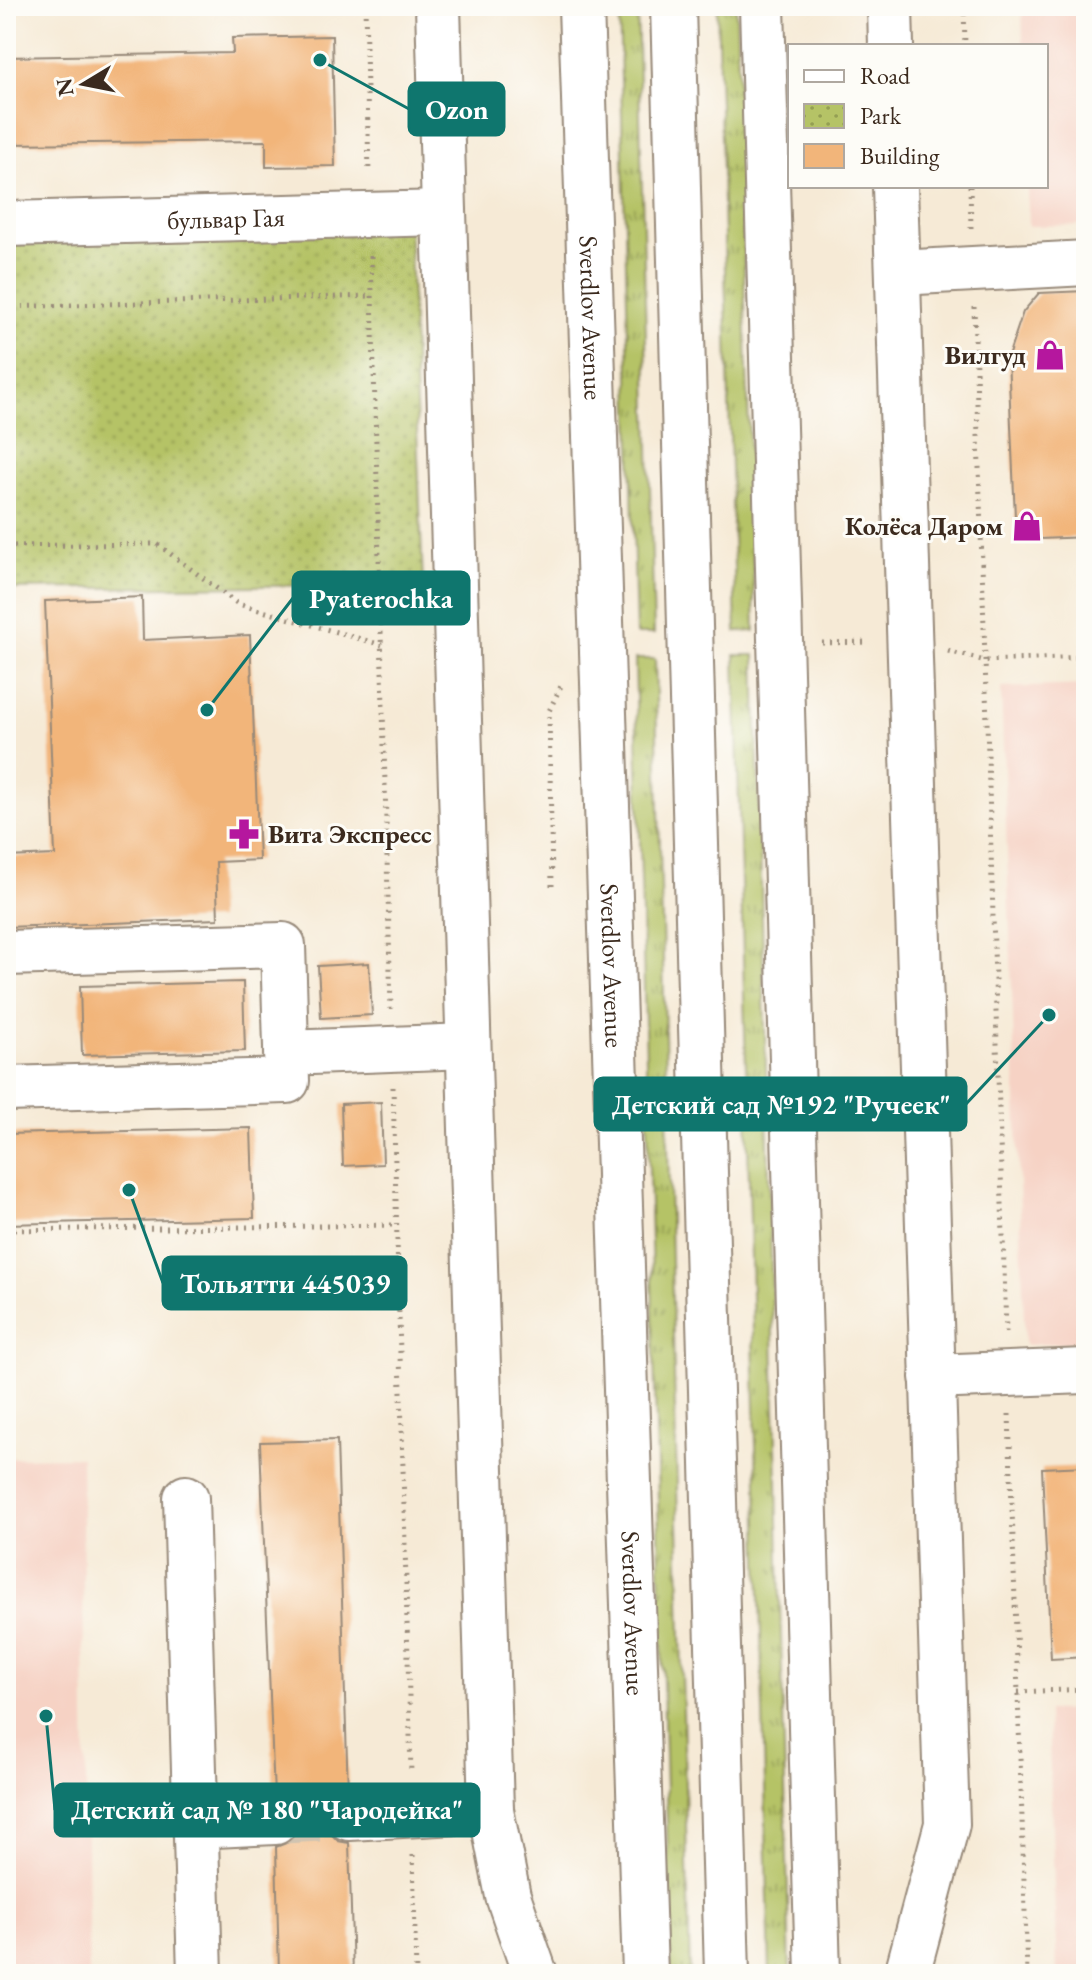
<svg xmlns="http://www.w3.org/2000/svg" width="1092" height="1980" viewBox="0 0 1092 1980" font-family="'EB Garamond',serif">
<style>
.built{fill:#f6d2c4}
.grass{fill:url(#grass-tufts);stroke:#787642;stroke-width:2}
.park{fill:url(#park-dots);stroke:#787642;stroke-width:2}
.building{fill:#f2b57a}
.lines{fill:none;stroke-linecap:round;stroke-linejoin:round}
.minor-tunnel{stroke:#d1c4b1;stroke-width:44;stroke-dasharray:44 22;stroke-linecap:butt}
.minor-casing{stroke:#988a7a;stroke-width:48}
.major-casing{stroke:#988a7a;stroke-width:48}
.path{stroke:#988a7a;stroke-width:5;stroke-dasharray:2 6;stroke-linecap:butt}
.minor{stroke:#fff;stroke-width:44}
.major{stroke:#fff;stroke-width:44}
.labels{text-anchor:middle;dominant-baseline:central;stroke-width:6;stroke-linejoin:round;paint-order:stroke}
.street-label{font-size:26px;fill:#3b2a1e;stroke:#fdfcf7}
.poi-label{font-size:26px;font-weight:bold;fill:#3b2a1e;stroke:#fdfcf7;text-anchor:end}
.leader{fill:none;stroke:#0f766e;stroke-width:3}
.callout-dot{fill:#0f766e;stroke:#fdfcf7;stroke-width:3}
.callout{fill:#0f766e;stroke:#0f766e;stroke-width:3}
.callout-label{font-size:28px;text-anchor:middle;font-weight:bold;fill:#fff}
</style>
<defs>
<pattern id="grass-tufts" width="24" height="20" patternUnits="userSpaceOnUse" patternTransform="scale(2)"><rect width="24" height="20" fill="#b5c366"/><path d="M3 7l-1-3M5 7V3M7 7l1-3M15 17l-1-3M17 17v-4M19 17l1-3" fill="none" stroke="#949f53"/></pattern>
<pattern id="park-dots" width="8" height="8" patternUnits="userSpaceOnUse" patternTransform="scale(2)"><rect width="8" height="8" fill="#b5c366"/><path d="M2 2h.1M6 6h.1" fill="none" stroke="#949f53" stroke-width="1.8" stroke-linecap="round"/></pattern>
</defs>
<rect width="100%" height="100%" fill="#fdfcf7"/>
<filter id="ink" filterUnits="userSpaceOnUse"><feTurbulence type="fractalNoise" baseFrequency=".0125" numOctaves="2"/><feDisplacementMap in="SourceGraphic" scale="16" xChannelSelector="R" yChannelSelector="G"/><feConvolveMatrix kernelMatrix="1 2 1 2 8 2 1 2 1" color-interpolation-filters="sRGB"/></filter>
<filter id="wash" filterUnits="userSpaceOnUse"><feTurbulence type="fractalNoise" baseFrequency=".006" numOctaves="4" result="noise"/><feDisplacementMap in="SourceGraphic" scale="32" xChannelSelector="R" yChannelSelector="G"/><feGaussianBlur stdDeviation="1.8" result="paint"/><feColorMatrix in="noise" values="0 0 0 0 0 0 0 0 0 0 0 0 0 0 0 0 0 1.4 0 .05"/><feComposite in="paint" operator="in"/></filter>
<g filter="url(#wash)">
<rect width="100%" height="100%" fill="#f6ead6"/>
<g class="built">
<polygon points="1022,6 1086,6 1086,225 1028,226 1027,186 1046,186 1046,46 1023,46"/>
<polygon points="1086,685 1086,1342 1025,1345 1001,688"/>
<polygon points="81,1457 89,1974 6,1974 6,1458"/>
<polygon points="1086,1710 1086,1974 1057,1974 1048,1711"/>
</g>
<g class="grass">
<polygon points="619,6 637,6 654,634 636,634"/>
<polygon points="717,6 736,6 755,631 736,632"/>
<polygon points="735,655 755,655 790,1974 770,1974"/>
<polygon points="635,659 655,659 690,1974 671,1974"/>
</g>
<polygon class="park" points="409,224 423,584 6,589 6,236"/>
<g id="blocks">
<g class="building">
<polygon points="332,36 335,166 266,167 266,141 6,144 6,57 233,53 232,38"/>
<polygon points="1086,291 1086,537 1016,540 1008,357 1023,312 1039,293"/>
<polygon points="142,597 143,640 250,635 259,860 216,862 218,919 6,927 6,857 55,855 45,601"/>
<polygon points="369,963 372,1015 321,1018 318,966"/>
<polygon points="243,982 245,1051 82,1055 80,986"/>
<polygon points="381,1102 383,1164 343,1166 341,1104"/>
<polygon points="251,1128 254,1218 6,1224 6,1134"/>
<polygon points="337,1440 348,1793 335,1798 326,1807 324,1819 329,1832 338,1841 349,1843 353,1974 279,1974 276,1847 289,1842 298,1833 300,1822 296,1808 286,1799 274,1797 260,1442"/>
<polygon points="1086,1466 1086,1657 1051,1659 1042,1468"/>
</g>
</g>
</g>
<g filter="url(#ink)">
<use href="#blocks" fill-opacity="0" stroke="#988a7a" stroke-width="2"/>
<g class="lines">
<polyline class="minor-tunnel" points="275,1822 349,1818"/>
<g class="minor-casing">
<g id="minor">
<polyline points="438,6 491,1810 508,1896 535,1974"/>
<polyline points="890,6 891,46"/>
<polyline points="895,186 947,1824 907,1974"/>
<path id="s1" d="M6,224L444,213"/>
<polyline points="898,273 1086,263"/>
<polyline points="6,953 283,945 287,1081 6,1089"/>
<polyline points="286,1053 468,1046"/>
<polyline points="932,1377 1086,1371"/>
<polyline points="186,1498 200,1974"/>
<polyline points="349,1818 491,1810"/>
<polyline points="195,1826 275,1822"/>
</g>
</g>
<g class="major-casing">
<g id="major">
<path id="s2" d="M581,6L645,1974"/>
<polyline points="673,6 727,1974"/>
<polyline points="762,6 818,1974"/>
</g>
</g>
<g class="path">
<polyline points="365,6 369,174"/>
<polyline points="964,6 965,46"/>
<polyline points="970,186 971,229"/>
<polyline points="371,256 391,1009"/>
<polyline points="6,307 372,296"/>
<polyline points="974,307 1006,1332"/>
<polyline points="6,546 157,544 238,604 382,645"/>
<polyline points="822,643 868,642"/>
<polyline points="948,651 985,661 1086,657"/>
<polyline points="552,886 549,711 561,686"/>
<polyline points="393,1087 411,1773"/>
<polyline points="6,1230 397,1225"/>
<polyline points="1009,1414 1027,1974"/>
<polyline points="1018,1692 1086,1689"/>
<polyline points="413,1855 416,1974"/>
</g>
<use href="#minor" class="minor"/>
<use href="#major" class="major"/>
</g>
</g>
<defs>
<g id="shop-bare" transform="scale(2.4)"><path d="M-5-2.5h2.3a2.7 3.5 0 0 1 5.4 0H5L5.5 6h-11ZM-1.5-2.5h3a1.5 2.3 0 0 0-3 0Z" fill="#b5179e" stroke="#fdfcf7" stroke-width="2.5" paint-order="stroke"/></g>
<g id="pharmacy-bare" transform="scale(2.4)"><path d="M-2-6h4v4h4v4h-4v4h-4v-4h-4v-4h4Z" fill="#b5179e" stroke="#fdfcf7" stroke-width="2.5" paint-order="stroke"/></g>
</defs>
<g fill-rule="evenodd">
<use href="#shop-bare" x="1050" y="355"/>
<use href="#shop-bare" x="1027" y="526"/>
<use href="#pharmacy-bare" x="244" y="834"/>
</g>
<g class="labels">
<g class="street-label">
<text stroke="none"><textPath href="#s1" startOffset="220">бульвар Гая</textPath></text>
<text stroke="none"><textPath href="#s2" startOffset="312">Sverdlov Avenue</textPath></text>
<text stroke="none"><textPath href="#s2" startOffset="960">Sverdlov Avenue</textPath></text>
<text stroke="none"><textPath href="#s2" startOffset="1608">Sverdlov Avenue</textPath></text>
</g>
<g class="poi-label">
<text x="1026" y="355">Вилгуд</text>
<text x="1003" y="526">Колёса Даром</text>
<text x="268" y="834" text-anchor="start">Вита Экспресс</text>
</g>
</g>
<path class="leader" d="M320 60L409 109M207 710L293 598M1049 1015L966 1104M129 1190L163 1283M46 1716L55 1810"/>
<g class="callout-dot">
<circle cx="320" cy="60" r="8"/>
<circle cx="207" cy="710" r="8"/>
<circle cx="1049" cy="1015" r="8"/>
<circle cx="129" cy="1190" r="8"/>
<circle cx="46" cy="1716" r="8"/>
</g>
<g class="callout">
<rect x="409" y="83" width="95" height="52" rx="8"/>
<rect x="293" y="572" width="176" height="52" rx="8"/>
<rect x="595" y="1078" width="371" height="52" rx="8"/>
<rect x="163" y="1257" width="243" height="52" rx="8"/>
<rect x="55" y="1784" width="424" height="52" rx="8"/>
</g>
<g class="callout-label">
<text x="457" y="119">Ozon</text>
<text x="381" y="608">Pyaterochka</text>
<text x="781" y="1114">Детский сад №192 "Ручеек"</text>
<text x="285" y="1293">Тольятти 445039</text>
<text x="267" y="1819">Детский сад № 180 "Чародейка"</text>
</g>
<rect width="1092" height="1980" fill="none" stroke="#fdfcf7" stroke-width="32"/>
<rect x="788" y="44" width="260" height="144" fill="#fdfcf7" stroke="#afa8a0" stroke-width="2"/>
<rect x="804" y="70" width="40" height="12" fill="#ffffff" stroke="#afa8a0" stroke-width="2"/>
<text x="860" y="84" font-size="24" fill="#3b2a1e">Road</text>
<rect x="804" y="104" width="40" height="24" fill="url(#park-dots)" stroke="#afa8a0" stroke-width="2"/>
<text x="860" y="124" font-size="24" fill="#3b2a1e">Park</text>
<rect x="804" y="144" width="40" height="24" fill="#f2b57a" stroke="#afa8a0" stroke-width="2"/>
<text x="860" y="164" font-size="24" fill="#3b2a1e">Building</text>
<g transform="translate(84 84) rotate(260)" stroke="#fdfcf7" stroke-width="6" paint-order="stroke">
<path d="M0-6L14 30L0 20L-14 30Z" fill="#3b2a1e"/>
<text y="-12" font-size="22" font-weight="bold" text-anchor="middle" fill="#3b2a1e">N</text>
</g>
</svg>
